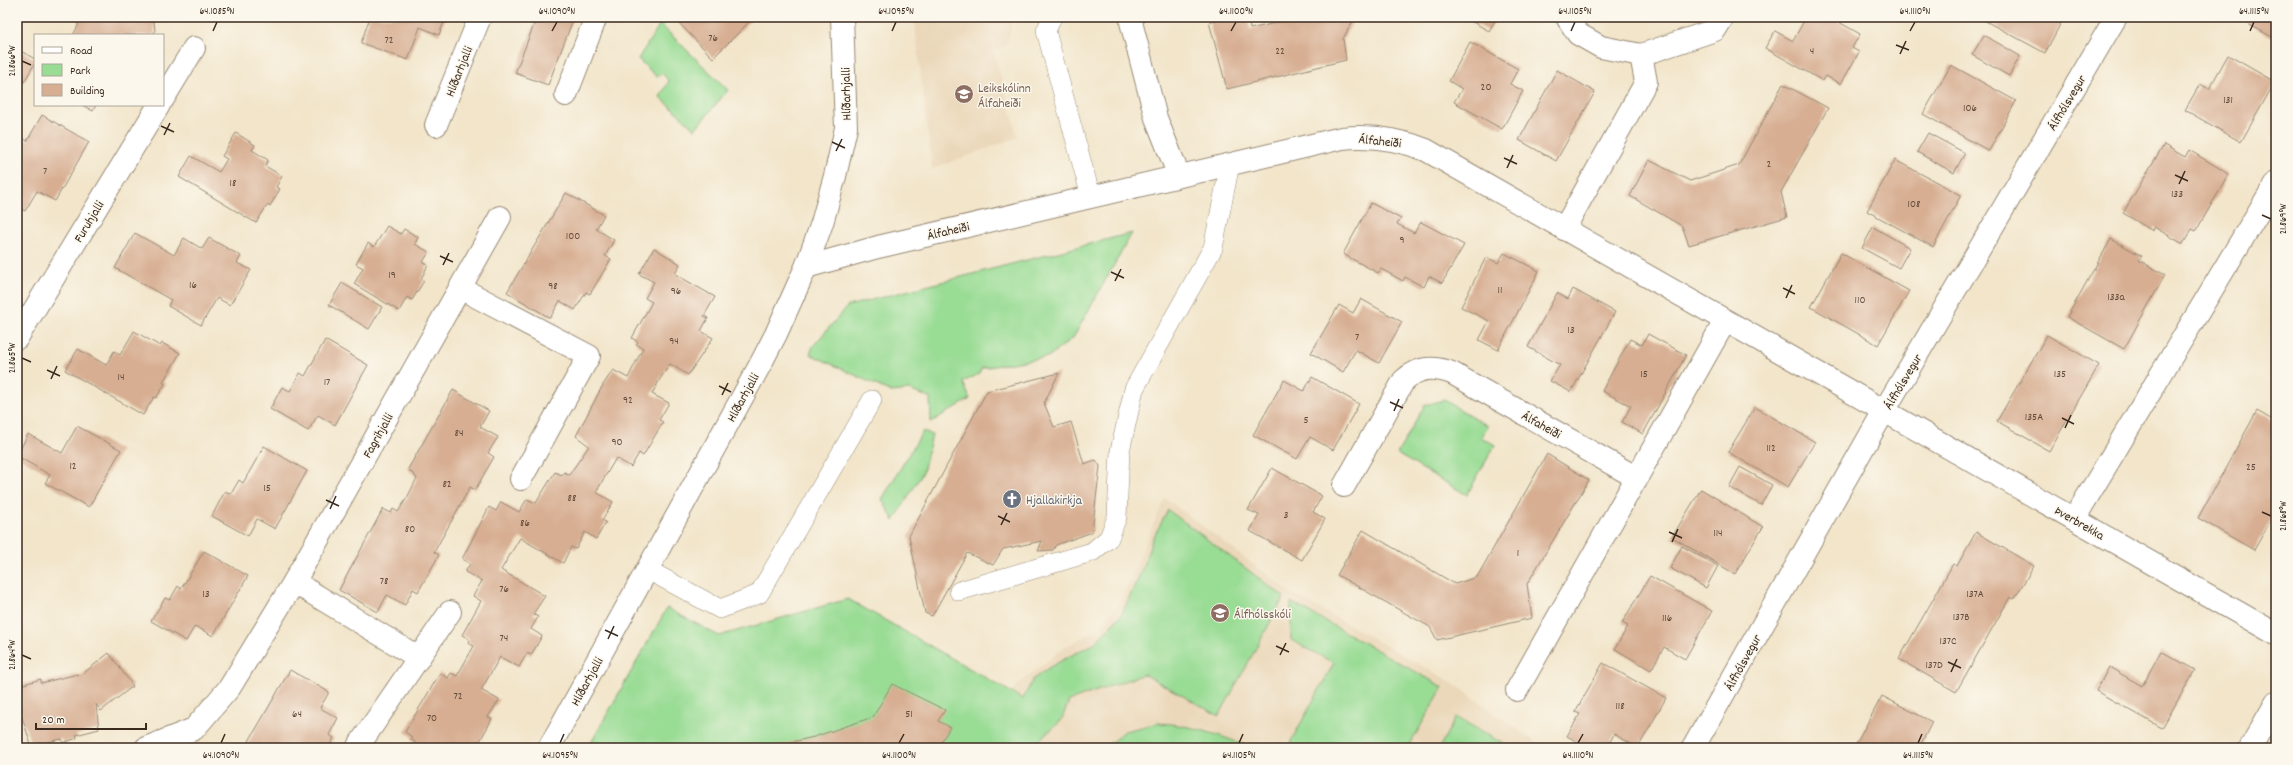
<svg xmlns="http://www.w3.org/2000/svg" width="2293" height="765" font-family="Dekko,sans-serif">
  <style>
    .built { fill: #ebd8ba }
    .green { fill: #99dc94; stroke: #6a8359 }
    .building { fill: #d7ae92 }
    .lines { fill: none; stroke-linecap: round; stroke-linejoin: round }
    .service-casing { stroke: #968874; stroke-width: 20 }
    .minor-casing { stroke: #968874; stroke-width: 24 }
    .tertiary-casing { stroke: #968874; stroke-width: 24 }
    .service { stroke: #fff; stroke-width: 19 }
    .minor { stroke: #fff; stroke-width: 22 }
    .tertiary { stroke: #fff; stroke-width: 22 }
    .ticks { fill: none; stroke: #3b2a1e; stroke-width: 1.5 }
    .labels { text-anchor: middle; stroke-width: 3; stroke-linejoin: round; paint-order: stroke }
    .number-label { font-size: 11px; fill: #624b3b }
    .street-label { font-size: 13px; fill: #3b2a1e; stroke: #fbf7ec }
    .education-label { font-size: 13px; fill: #785e54; stroke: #fbf7ec; text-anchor: start }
    .worship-label { font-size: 13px; fill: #5b616d; stroke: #fbf7ec; text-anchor: start }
    .neatline { fill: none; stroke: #3b2a1e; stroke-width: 1.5 }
    .ticks-label { font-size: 10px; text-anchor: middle; fill: #3b2a1e }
  </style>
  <rect width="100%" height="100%" fill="#fbf7ec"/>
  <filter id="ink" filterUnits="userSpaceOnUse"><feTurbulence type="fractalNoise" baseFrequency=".025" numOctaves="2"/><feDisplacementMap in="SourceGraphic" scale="8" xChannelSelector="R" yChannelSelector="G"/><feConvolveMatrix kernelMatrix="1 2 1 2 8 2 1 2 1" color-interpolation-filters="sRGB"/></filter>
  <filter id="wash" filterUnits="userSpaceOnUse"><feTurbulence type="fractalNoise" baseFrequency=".012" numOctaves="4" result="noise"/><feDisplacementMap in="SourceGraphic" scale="16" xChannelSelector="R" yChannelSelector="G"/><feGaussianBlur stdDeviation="0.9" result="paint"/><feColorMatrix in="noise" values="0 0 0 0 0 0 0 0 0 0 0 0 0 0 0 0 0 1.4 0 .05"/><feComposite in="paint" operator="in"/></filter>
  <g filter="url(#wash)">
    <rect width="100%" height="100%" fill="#f2e5ca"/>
    <g class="built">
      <polygon points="914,17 1010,17 1012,26 1006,47 993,50 1018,137 932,169"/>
      <polygon points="1165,498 1290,592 1453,683 1544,748 979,748 1016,686 1063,648 1100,628 1122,598"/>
    </g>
    <g class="green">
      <polygon points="660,24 728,90 695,129 660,97 669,81 662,73 657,77 638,59"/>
      <polygon points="1132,233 1073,338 1048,357 982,368 979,374 963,382 970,399 931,422 930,398 909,390 891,392 810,354 813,346 848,306"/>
      <polygon points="1444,400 1488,426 1481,437 1495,445 1467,495 1397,454 1425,405"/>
      <polygon points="923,431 932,435 923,472 894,521 882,499"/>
      <polygon points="1168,510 1284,597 1219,716 1144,674 1069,701 1061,721 1039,740 1036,748 588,748 667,608 719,636 848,599 1023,699 1033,679 1050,667 1096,642 1121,615 1139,577 1152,540"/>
      <polygon points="1291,602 1443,687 1408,748 1294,748 1291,741 1334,663 1291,640"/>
      <polygon points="1456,717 1511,748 1439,748"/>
      <path d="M1158,723C1190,724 1222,736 1252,748H1104L1125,731Z"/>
    </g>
    <g id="blocks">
      <g class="building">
        <polygon points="78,17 146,17 154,22 155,31 153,35 73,35 78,26"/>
        <polygon points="370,17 446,17 439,35 420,27 408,60 361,43"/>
        <polygon points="537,17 574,17 548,85 515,73"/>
        <polygon points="673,17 754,17 713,58"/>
        <polygon points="1224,17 1248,17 1250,29 1292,19 1293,17 1355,17 1343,39 1346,60 1227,89 1209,22"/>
        <polygon points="1464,17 1497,17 1489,31"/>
        <polygon points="1806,17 1830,17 1860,34 1852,48 1859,52 1841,84 1826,76 1823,81 1765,48 1775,31 1793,41"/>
        <polygon points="1978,17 2064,17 2045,53"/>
        <polygon points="2252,17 2276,17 2276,39 2248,24"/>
        <polygon points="1984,35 2020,56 2009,76 1972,55"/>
        <polygon points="1470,42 1518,69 1510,84 1523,91 1502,129 1454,102 1462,89 1449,81"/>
        <polygon points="17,49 35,59 35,63 24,82 17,78"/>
        <polygon points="2228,55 2275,82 2241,142 2185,110 2200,84 2209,89"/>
        <polygon points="1951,65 2016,101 1989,151 1923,114"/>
        <polygon points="1557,70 1595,92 1556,161 1519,140"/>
        <polygon points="1783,84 1828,108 1781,192 1787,217 1689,245 1682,226 1630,196 1649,160 1690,181 1739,165"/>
        <polygon points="82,105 96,105 93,111"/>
        <polygon points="42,115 89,142 55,201 37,191 25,211 17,207 17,149 23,138 27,141"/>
        <polygon points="236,133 255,145 252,150 268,160 265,166 282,176 276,187 280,189 270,206 268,204 256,223 179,177 191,156 219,172 227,159 222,156"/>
        <polygon points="1928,133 1965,153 1954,173 1917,152"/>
        <polygon points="2164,145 2185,157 2189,150 2229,174 2196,231 2192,229 2183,244 2154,227 2153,231 2123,213"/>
        <polygon points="1895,160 1961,195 1933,247 1867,211"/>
        <polygon points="566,193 604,215 596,229 614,240 605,256 611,259 590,294 586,292 575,310 560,301 550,318 507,292"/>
        <polygon points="1371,203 1401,219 1397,224 1414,233 1421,222 1464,245 1442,283 1429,276 1424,287 1405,277 1403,281 1381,269 1378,273 1343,254"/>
        <polygon points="387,226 401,234 404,229 418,237 415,244 429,252 423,262 428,265 421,279 424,281 412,300 407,297 399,311 354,284 363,268 356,264 368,243 374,247"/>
        <polygon points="1873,227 1910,248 1899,268 1862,248"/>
        <polygon points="135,233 174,255 184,238 202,249 209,238 241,256 237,263 251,270 230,305 217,298 201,325 168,306 171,300 115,268"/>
        <polygon points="2111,239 2142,256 2139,260 2165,275 2124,349 2067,317"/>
        <polygon points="654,248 680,264 675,274 715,297 704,316 708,318 701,331 713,338 688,375 670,364 660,379 652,394 669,403 659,420 663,422 643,456 639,453 631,467 616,458 596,492 613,502 602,520 606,522 596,539 585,532 576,549 571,547 563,563 520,538 501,570 545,596 533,614 538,617 531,629 542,636 531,655 527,653 519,667 500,657 481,690 499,700 488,717 492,719 476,748 411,748 415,742 411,739 412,737 405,732 440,673 448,678 451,673 457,676 474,646 468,643 469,639 462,635 481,601 473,596 482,581 465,572 470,564 462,559 489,507 496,511 501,502 519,512 527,499 536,503 555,472 562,475 564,472 569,475 589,446 576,436 603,385 613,370 628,378 643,348 636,344 638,342 632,338 652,302 645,298 654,282 639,274"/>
        <polygon points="1504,253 1539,271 1498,350 1479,340 1489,321 1461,307 1486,257 1498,263"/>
        <polygon points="1841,253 1909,291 1878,345 1811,307"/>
        <polygon points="342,283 382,307 369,329 329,305"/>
        <polygon points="1573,289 1615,312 1571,392 1550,381 1560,365 1528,347 1557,293 1568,299"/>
        <polygon points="1361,299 1402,322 1379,363 1356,350 1343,372 1311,353 1339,305 1353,313"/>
        <polygon points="134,331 160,346 162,343 180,353 163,382 165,384 156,398 154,397 143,415 65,370 78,349 106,365 114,351 120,355"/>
        <polygon points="1648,334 1686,355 1643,434 1622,422 1631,406 1602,391 1630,339 1642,345"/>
        <polygon points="2047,335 2099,365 2049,451 1997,421"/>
        <polygon points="325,340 368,365 335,425 318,415 308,431 270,409 282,387 290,391 300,373 305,376"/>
        <polygon points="1059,373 1044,403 1054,427 1071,422 1084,464 1096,460 1100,466 1092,532 1056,545 1053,550 1038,551 1042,541 1003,549 993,565 967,553 932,616 925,613 909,536 987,391"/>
        <polygon points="1312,377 1359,404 1333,450 1310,437 1297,459 1253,435 1284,380 1304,391"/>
        <polygon points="453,390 489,411 480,427 498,437 488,453 494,457 475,490 470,487 452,520 434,552 439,555 418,592 413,589 405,605 387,595 378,612 339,590 383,509 391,513 393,509 398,512 408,496 417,478 408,469"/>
        <polygon points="1755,407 1815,442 1788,487 1728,452"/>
        <polygon points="2257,411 2276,422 2276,511 2254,550 2198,518"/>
        <polygon points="77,426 121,450 89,507 45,483 50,475 17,456 28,434 62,453"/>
        <polygon points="264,446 307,471 275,529 257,519 248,536 212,516 225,491 231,494 239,480 243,483"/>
        <polygon points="1547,454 1589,480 1527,584 1532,618 1437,640 1430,627 1337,575 1363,530 1455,584 1477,577"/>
        <polygon points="1740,467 1772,485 1761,505 1729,487"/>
        <polygon points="1272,468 1322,496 1313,512 1325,519 1302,560 1250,531 1259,515 1248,510"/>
        <polygon points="1701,489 1763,527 1735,574 1672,537"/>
        <polygon points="1976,532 2034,566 2014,599 2010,597 1956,692 1899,659 1953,564 1957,566"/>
        <polygon points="1682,546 1718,566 1706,588 1670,568"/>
        <polygon points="204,551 248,576 213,636 195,626 186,641 151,621 165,598 170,600 178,586 181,589"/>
        <polygon points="1650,576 1712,611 1685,659 1664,647 1651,670 1615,649 1628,626 1622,623"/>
        <polygon points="2161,651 2195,670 2162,728 2096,691 2109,667 2142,686"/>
        <polygon points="109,653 133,686 101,711 96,704 99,729 76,735 77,738 63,743 62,739 31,745 17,701 17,686 41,679 41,683 78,674 80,676"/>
        <polygon points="1603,663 1666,698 1638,748 1614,734 1607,748 1588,748 1567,736 1580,714 1575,712"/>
        <polygon points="290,670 329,692 320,708 338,718 329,735 334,738 328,748 245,748"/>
        <polygon points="892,684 945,710 938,721 950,727 938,748 765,748 814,737 873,717"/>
        <polygon points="1882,696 1932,722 1919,748 1854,748"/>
      </g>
    </g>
  </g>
  <g filter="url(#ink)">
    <use href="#blocks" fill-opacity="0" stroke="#968874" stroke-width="1"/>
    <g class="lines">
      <defs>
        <g id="service">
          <polyline points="1052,17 1046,31 1091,197"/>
          <polyline points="648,570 720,609 759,594 872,400"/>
          <polyline points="959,591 1092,552 1109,538 1117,517 1120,451 1134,389 1213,248 1230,164"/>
        </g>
        <g id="minor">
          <polyline points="1133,17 1131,22 1156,118 1179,176"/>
          <polyline points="1569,17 1568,19 1578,34 1601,47 1641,55 1715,30 1723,17"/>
          <polyline points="566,95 596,17"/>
          <polyline points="163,99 194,48"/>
          <polyline points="436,125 480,17"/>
          <polyline points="1564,229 1646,82 1641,55"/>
          <polyline points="460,288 589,356 521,479"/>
          <polyline points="17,338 159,105"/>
          <path d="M1344,486L1404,380C1419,367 1433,366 1452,373L1637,478"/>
          <polyline points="2074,519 2276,183"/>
          <polyline points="294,582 419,658"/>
          <polyline points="1517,690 1725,321"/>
          <polyline points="146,748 194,729 230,687 294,582 500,217"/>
          <polyline points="357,748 450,612"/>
          <polyline points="1693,748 1884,411"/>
          <polyline points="2250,748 2276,703"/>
        </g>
        <g id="tertiary">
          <path d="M806,267L878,247L1342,138C1372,135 1398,139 1426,150L2276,634"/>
          <polyline points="1884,411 2116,17"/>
          <polyline points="549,748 760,365 776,334 806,267 822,223 835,176 846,128 842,17"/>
        </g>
      </defs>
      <use href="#service" class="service-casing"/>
      <use href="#minor" class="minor-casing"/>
      <use href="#tertiary" class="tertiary-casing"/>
      <use href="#service" class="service"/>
      <use href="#minor" class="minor"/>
      <use href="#tertiary" class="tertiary"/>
    </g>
  </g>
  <path class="ticks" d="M213,31L217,22M552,31L557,22M892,31L896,22M1231,31L1236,22M1571,31L1575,22M1910,31L1915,22M2250,31L2254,22M1896,45L1909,50M1900,54L1906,41M22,61L31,65M161,126L174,132M164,135L170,123M832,142L845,148M836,151L842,139M1504,158L1517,164M1507,168L1513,155M2175,175L2188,181M2179,184L2185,171M2262,215L2271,219M440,256L453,262M443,265L449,253M1111,272L1124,278M1115,281L1121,269M1783,288L1795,294M1786,298L1792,285M22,358L31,362M47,370L60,376M51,379L57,366M719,386L731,392M722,395L728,383M1390,402L1403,408M1394,411L1399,399M2062,418L2074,424M2065,428L2071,415M326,500L339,506M330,509L336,496M2262,512L2271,516M998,516L1010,522M1001,525L1007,513M1669,532L1682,538M1672,542L1678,529M605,630L618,636M608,639L614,626M1276,646L1289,652M22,655L31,659M1280,655L1286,643M1948,662L1961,668M1951,672L1957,659M221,743L225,734M560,743L564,734M899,743L904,734M1239,743L1243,734M1578,743L1583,734M1918,743L1922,734"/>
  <defs>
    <symbol id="school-disc" viewBox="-11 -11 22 22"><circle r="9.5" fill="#8d6e63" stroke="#fbf7ec"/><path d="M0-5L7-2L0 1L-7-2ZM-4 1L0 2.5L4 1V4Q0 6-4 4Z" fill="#fff"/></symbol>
    <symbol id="church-disc" viewBox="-11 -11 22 22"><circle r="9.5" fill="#6b7280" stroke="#fbf7ec"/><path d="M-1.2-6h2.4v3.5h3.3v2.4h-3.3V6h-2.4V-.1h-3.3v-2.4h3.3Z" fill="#fff"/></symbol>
  </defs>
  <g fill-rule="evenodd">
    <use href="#school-disc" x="953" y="83" width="22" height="22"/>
    <use href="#church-disc" x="1001" y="488" width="22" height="22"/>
    <use href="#school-disc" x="1209" y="602" width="22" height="22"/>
  </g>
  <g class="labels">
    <g class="number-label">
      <text x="713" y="41">76</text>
      <text x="389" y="43">72</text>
      <text x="1280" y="54">22</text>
      <text x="1812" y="54">4</text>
      <text x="1486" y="90">20</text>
      <text x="2228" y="103">131</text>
      <text x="1970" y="111">106</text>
      <text x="1769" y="167">2</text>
      <text x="45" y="174">7</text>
      <text x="233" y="186">18</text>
      <text x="2177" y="197">133</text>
      <text x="1914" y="207">108</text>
      <text x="573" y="239">100</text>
      <text x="1402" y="243">9</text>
      <text x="392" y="278">19</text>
      <text x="193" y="288">16</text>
      <text x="553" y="289">98</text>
      <text x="1500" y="293">11</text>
      <text x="676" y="294">96</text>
      <text x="2116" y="300">133a</text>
      <text x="1860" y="303">110</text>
      <text x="1571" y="333">13</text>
      <text x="1357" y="340">7</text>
      <text x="674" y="344">94</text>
      <text x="1644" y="377">15</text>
      <text x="2060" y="377">135</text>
      <text x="121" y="380">14</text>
      <text x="327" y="385">17</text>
      <text x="628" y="403">92</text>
      <text x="2034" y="420">135A</text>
      <text x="1306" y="423">5</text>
      <text x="459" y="436">84</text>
      <text x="617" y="445">90</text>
      <text x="1771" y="451">112</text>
      <text x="73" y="469">12</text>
      <text x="2251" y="470">25</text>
      <text x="447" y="487">82</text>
      <text x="267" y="491">15</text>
      <text x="572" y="501">88</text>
      <text x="1286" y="518">3</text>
      <text x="525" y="526">86</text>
      <text x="410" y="532">80</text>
      <text x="1718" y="536">114</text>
      <text x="1518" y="556">1</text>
      <text x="384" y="584">78</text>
      <text x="504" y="592">76</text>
      <text x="206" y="597">13</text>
      <text x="1975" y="597">137A</text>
      <text x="1961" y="620">137B</text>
      <text x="1667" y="621">116</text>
      <text x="504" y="641">74</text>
      <text x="1948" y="644">137C</text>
      <text x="1934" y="668">137D</text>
      <text x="458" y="699">72</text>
      <text x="1620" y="709">118</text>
      <text x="297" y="717">64</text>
      <text x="909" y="717">51</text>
      <text x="432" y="721">70</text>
    </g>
    <g class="street-label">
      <text transform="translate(458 71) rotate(-68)" y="5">Hlíðarhjalli</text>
      <text transform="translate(845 94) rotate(-91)" y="5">Hlíðarhjalli</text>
      <text transform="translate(2066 102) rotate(-59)" y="5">Álfhólsvegur</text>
      <text transform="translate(1380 140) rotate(6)" y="5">Álfaheiði</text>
      <text transform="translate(88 221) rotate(-59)" y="5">Furuhjalli</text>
      <text transform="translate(948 230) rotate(-13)" y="5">Álfaheiði</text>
      <text transform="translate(1902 381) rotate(-59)" y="5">Álfhólsvegur</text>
      <text transform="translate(742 397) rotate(-61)" y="5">Hlíðarhjalli</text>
      <text transform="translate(1542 424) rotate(29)" y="5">Álfaheiði</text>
      <text transform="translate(377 435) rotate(-61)" y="5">Fagrihjalli</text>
      <text transform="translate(2080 522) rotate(30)" y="5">Þverbrekka</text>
      <text transform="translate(1742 662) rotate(-61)" y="5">Álfhólsvegur</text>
      <text transform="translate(586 681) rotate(-61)" y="5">Hlíðarhjalli</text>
    </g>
    <g class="education-label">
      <text x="978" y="92">Leikskólinn<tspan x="978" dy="15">Álfaheiði</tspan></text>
      <text x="1234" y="618">Álfhólsskóli</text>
    </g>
    <g class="worship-label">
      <text x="1026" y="504">Hjallakirkja</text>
    </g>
  </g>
  <rect width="2293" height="765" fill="none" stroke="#fbf7ec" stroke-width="44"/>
  <rect x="34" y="34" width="130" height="72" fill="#fbf7ec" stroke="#aea59a"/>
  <rect x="42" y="47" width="20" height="6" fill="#ffffff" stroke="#aea59a"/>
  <text x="70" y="54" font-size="12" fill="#3b2a1e">Road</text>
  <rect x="42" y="64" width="20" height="12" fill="#99dc94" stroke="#aea59a"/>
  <text x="70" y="74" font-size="12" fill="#3b2a1e">Park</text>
  <rect x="42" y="84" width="20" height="12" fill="#d7ae92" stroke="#aea59a"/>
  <text x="70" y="94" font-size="12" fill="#3b2a1e">Building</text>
  <path d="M36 723v6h110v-6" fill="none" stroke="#3b2a1e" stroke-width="2"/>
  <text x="42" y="723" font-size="12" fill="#3b2a1e" stroke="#fbf7ec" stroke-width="3" paint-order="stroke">20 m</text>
  <rect x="22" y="22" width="2249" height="721" class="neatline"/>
  <g class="ticks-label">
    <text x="217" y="14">64.1085°N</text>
    <text x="557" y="14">64.1090°N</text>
    <text x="896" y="14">64.1095°N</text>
    <text x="1236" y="14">64.1100°N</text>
    <text x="1575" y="14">64.1105°N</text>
    <text x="1915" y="14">64.1110°N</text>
    <text x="2254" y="14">64.1115°N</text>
    <text transform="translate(11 61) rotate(-90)" y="4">21.866°W</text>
    <text transform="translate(2282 219) rotate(-90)" y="4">21.869°W</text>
    <text transform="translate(11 358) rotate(-90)" y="4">21.865°W</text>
    <text transform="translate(2282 516) rotate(-90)" y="4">21.868°W</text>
    <text transform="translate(11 655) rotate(-90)" y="4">21.864°W</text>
    <text x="221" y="758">64.1090°N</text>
    <text x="560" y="758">64.1095°N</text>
    <text x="899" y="758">64.1100°N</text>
    <text x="1239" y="758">64.1105°N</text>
    <text x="1578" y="758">64.1110°N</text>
    <text x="1918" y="758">64.1115°N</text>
  </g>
</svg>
